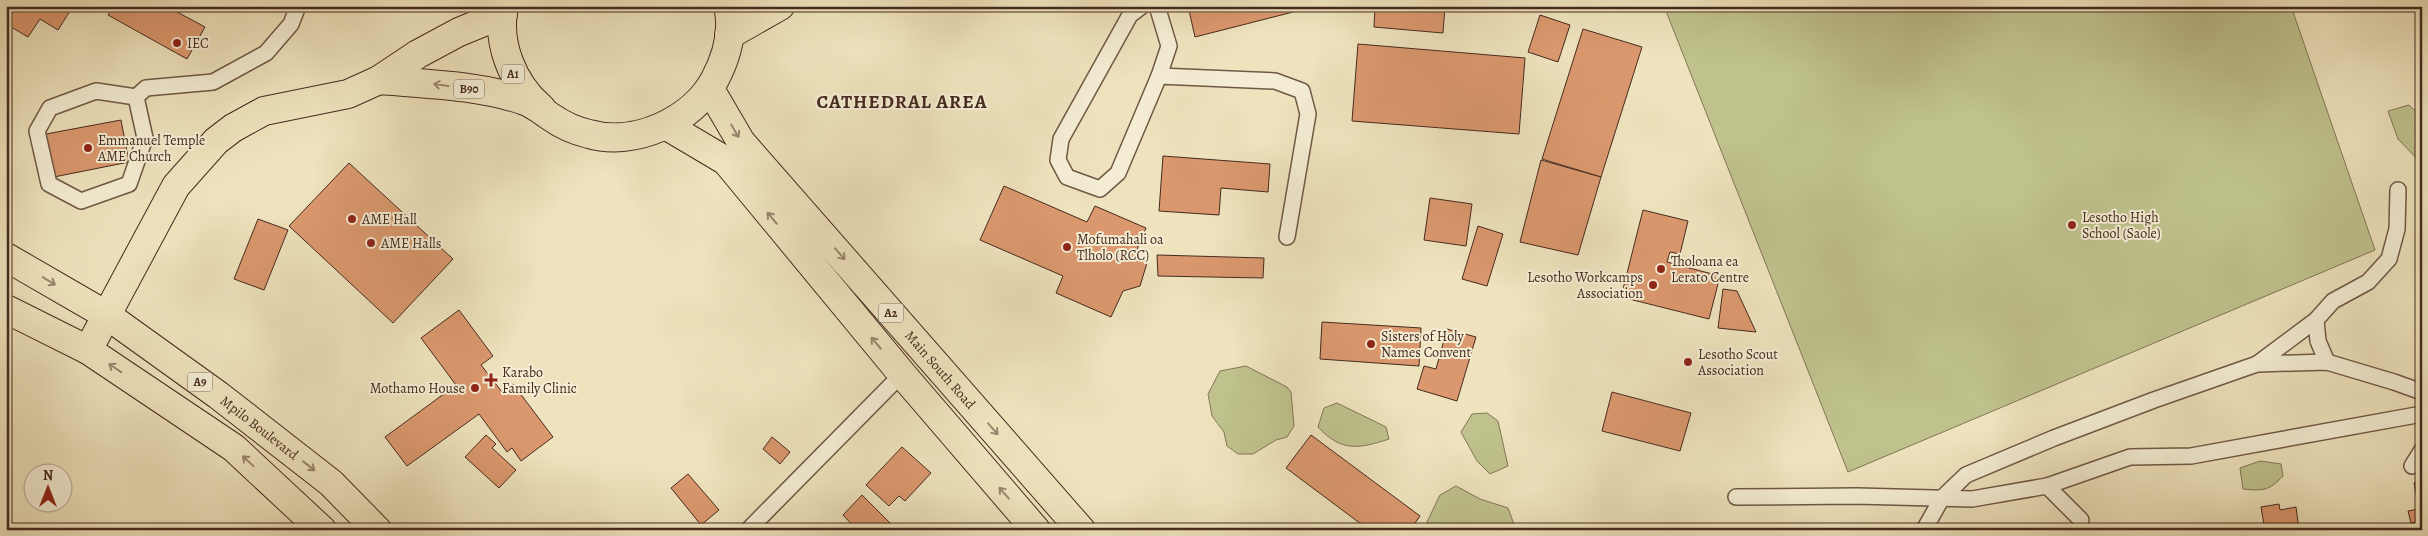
<svg xmlns="http://www.w3.org/2000/svg" width="2428" height="536" font-family="Alegreya,serif">
  <style>
    .green { fill: #bfc28d; stroke: #827656 }
    .building { fill: #db986e; stroke: #462a1f }
    .lines { fill: none; stroke-linecap: round; stroke-linejoin: round }
    .lane-casing { stroke: #705846; stroke-width: 18 }
    .primary-casing { stroke: #462a1f; stroke-width: 30 }
    .highway-casing { stroke: #462a1f; stroke-width: 30 }
    .lane { stroke: #f4edd4; stroke-width: 15 }
    .primary { stroke: #eee3bd; stroke-width: 28 }
    .highway { stroke: #eee3bd; stroke-width: 28 }
    .oneway { stroke: #9a866e }
    .poi-dot { fill: #8f2418; stroke: #f4edd4; stroke-width: 2 }
    .labels { text-anchor: middle; stroke-width: 4; stroke-linejoin: round; paint-order: stroke }
    .shield { fill: #f4edd4; stroke: #7a6455; stroke-width: 1 }
    .shield-label { font-size: 12px; font-weight: bold; fill: #462a1f }
    .poi-label { font-size: 14px; fill: #462a1f; stroke: #f4edd4; text-anchor: start }
    .street-label { font-size: 14px; fill: #462a1f; stroke: #f4edd4 }
    .district-label { font-size: 19px; font-weight: bold; letter-spacing: 1px; fill: #462a1f; stroke: #f4edd4 }
  </style>
  <rect width="100%" height="100%" fill="#eee3bd"/>
  <filter id="stains"><feTurbulence type="fractalNoise" baseFrequency=".004" numOctaves="4"/><feColorMatrix values="0 0 0 0 .2 0 0 0 0 .09 0 0 0 0 .02 0 0 0 .5 -.17"/></filter>
  <radialGradient id="worn" r=".72"><stop offset=".6" stop-color="#630" stop-opacity="0"/><stop offset="1" stop-color="#630" stop-opacity=".3"/></radialGradient>
  <g class="green">
    <polygon points="1664,6 2291,6 2375,250 1848,472"/>
    <polygon points="2409,105 2422,117 2422,164 2398,139 2388,111"/>
    <polygon points="1246,366 1287,387 1291,392 1294,426 1287,437 1276,440 1253,454 1238,454 1227,446 1224,432 1212,416 1208,394 1220,371"/>
    <path d="M1337,403L1386,427L1389,439C1359,449 1341,452 1318,427L1324,408Z"/>
    <polygon points="1487,413 1498,421 1508,466 1490,474 1477,461 1461,432 1472,414"/>
    <path d="M2260,461L2281,464L2283,476C2269,491 2263,491 2243,489L2240,468Z"/>
    <polygon points="1456,486 1480,499 1508,508 1516,530 1428,530 1427,522 1440,495"/>
  </g>
  <g class="building">
    <polygon points="6,6 73,6 58,30 40,19 28,37 6,24"/>
    <polygon points="113,6 166,6 205,27 187,59 108,15"/>
    <polygon points="1188,6 1300,6 1301,10 1195,37"/>
    <polygon points="1375,6 1445,6 1443,33 1374,27"/>
    <polygon points="1540,15 1570,25 1558,62 1528,52"/>
    <polygon points="1583,29 1642,47 1601,177 1542,159"/>
    <polygon points="1358,44 1525,58 1519,134 1352,121"/>
    <polygon points="121,120 129,162 54,177 46,134"/>
    <polygon points="1163,156 1270,164 1268,192 1221,188 1219,215 1159,211"/>
    <polygon points="1541,160 1601,177 1578,255 1520,242"/>
    <polygon points="349,163 453,259 393,323 289,226"/>
    <polygon points="1004,186 1087,222 1095,206 1146,228 1135,254 1147,263 1140,286 1123,291 1111,317 1056,293 1063,276 980,240"/>
    <polygon points="1430,198 1472,204 1466,246 1424,240"/>
    <polygon points="1643,210 1688,221 1680,254 1670,252 1667,262 1720,276 1709,319 1621,297"/>
    <polygon points="258,219 288,230 264,290 234,279"/>
    <polygon points="1478,226 1503,234 1487,286 1462,279"/>
    <polygon points="1157,255 1264,258 1263,278 1158,276"/>
    <polygon points="1723,289 1737,291 1756,332 1718,328"/>
    <polygon points="459,310 493,356 481,365 502,392 513,384 553,437 521,461 512,448 507,452 479,414 407,466 385,437 456,385 421,338"/>
    <polygon points="1322,322 1421,328 1419,366 1320,359"/>
    <polygon points="1447,329 1476,337 1457,401 1417,389 1424,366 1436,369"/>
    <polygon points="1612,392 1691,413 1680,451 1602,431"/>
    <polygon points="486,435 496,444 492,448 516,470 499,488 465,457"/>
    <polygon points="1311,435 1420,516 1410,530 1369,530 1286,468"/>
    <polygon points="772,437 790,452 780,464 763,449"/>
    <polygon points="902,447 931,473 905,501 899,496 889,506 866,485"/>
    <polygon points="688,474 719,510 701,525 671,488"/>
    <polygon points="2422,482 2422,521 2411,523 2408,511 2419,509 2414,483"/>
    <polygon points="862,495 897,530 857,530 843,515"/>
    <polygon points="2279,504 2280,510 2296,507 2299,530 2265,530 2261,507"/>
  </g>
  <g class="lines">
    <defs>
      <g id="lane">
        <polyline points="1142,6 1130,15 1061,139 1058,160 1067,177 1100,189 1118,173 1159,76 1275,81 1302,91 1308,114 1287,237"/>
        <polyline points="1157,6 1169,46 1159,76"/>
        <polygon points="96,91 136,97 145,138 129,184 81,201 49,184 37,131 50,108"/>
        <polyline points="136,97 146,88 213,82 266,53 291,24 298,6"/>
        <polyline points="2327,362 2318,341 2316,320 2333,301 2368,282 2389,259 2397,229 2398,190"/>
        <polyline points="2257,364 2316,320"/>
        <polyline points="2412,466 2422,450"/>
        <polyline points="2047,486 2081,520"/>
        <polyline points="1736,497 1857,496 1972,499 2047,486 2130,457 2191,456 2422,414"/>
        <polyline points="748,530 902,374"/>
        <polyline points="1924,530 1942,498 1966,475 2054,438 2154,400 2257,364 2327,362 2394,382 2422,392"/>
      </g>
      <g id="primary">
        <path d="M504,6C496,43 513,84 541,108"/>
        <polyline points="729,35 780,6"/>
        <path d="M379,80C427,84 479,85 525,101C534,104 543,112 551,117C561,124 576,131 589,134C634,147 693,121 715,79C726,58 734,31 728,6"/>
        <path id="s1" d="M710,89L741,142L1081,530"/>
        <polyline points="667,126 726,161 902,374 1036,530"/>
        <polyline points="88,350 176,186 216,141 233,128 264,111 348,94 379,80 418,54 459,32 503,14"/>
      </g>
      <g id="highway">
        <path id="s2" d="M6,257L108,316L218,395L331,483L377,530"/>
        <polyline points="6,309 88,350 234,448 322,530"/>
      </g>
    </defs>
    <use href="#lane" class="lane-casing"/>
    <use href="#primary" class="primary-casing"/>
    <use href="#highway" class="highway-casing"/>
    <use href="#lane" class="lane"/>
    <use href="#primary" class="primary"/>
    <use href="#highway" class="highway"/>
  </g>
  <defs><path id="oneway-shaft" d="M-6 0H5M1.5-3L5.5 0L1.5 3" fill="none" stroke-width="1.6" stroke-linecap="round" stroke-linejoin="round" transform="scale(1.25)"/></defs>
  <g class="oneway">
    <use href="#oneway-shaft" transform="translate(441 85) rotate(-172)"/>
    <use href="#oneway-shaft" transform="translate(735 131) rotate(60)"/>
    <use href="#oneway-shaft" transform="translate(772 218) rotate(-130)"/>
    <use href="#oneway-shaft" transform="translate(840 254) rotate(49)"/>
    <use href="#oneway-shaft" transform="translate(49 281) rotate(31)"/>
    <use href="#oneway-shaft" transform="translate(876 343) rotate(-130)"/>
    <use href="#oneway-shaft" transform="translate(115 368) rotate(-146)"/>
    <use href="#oneway-shaft" transform="translate(993 429) rotate(49)"/>
    <use href="#oneway-shaft" transform="translate(248 461) rotate(-137)"/>
    <use href="#oneway-shaft" transform="translate(309 466) rotate(38)"/>
    <use href="#oneway-shaft" transform="translate(1004 493) rotate(-131)"/>
  </g>
  <g class="poi-dot">
    <circle cx="177" cy="43" r="5"/>
    <circle cx="88" cy="148" r="5"/>
    <circle cx="352" cy="219" r="5"/>
    <circle cx="2072" cy="225" r="5"/>
    <circle cx="371" cy="243" r="5"/>
    <circle cx="1067" cy="247" r="5"/>
    <circle cx="1661" cy="269" r="5"/>
    <circle cx="1653" cy="285" r="5"/>
    <circle cx="1371" cy="344" r="5"/>
    <circle cx="1688" cy="362" r="5"/>
    <path d="M488.5 372.5h5v5h5v5h-5v5h-5v-5h-5v-5h5z"/>
    <circle cx="475" cy="388" r="5"/>
  </g>
  <g class="labels">
    <g class="shield">
      <rect x="502" y="64.5" width="22" height="19" rx="4"/>
      <rect x="454" y="79.5" width="30" height="19" rx="4"/>
      <rect x="878.5" y="303.5" width="25" height="19" rx="4"/>
      <rect x="187.5" y="372.5" width="25" height="19" rx="4"/>
    </g>
    <g class="shield-label">
      <text x="513" y="78">A1</text>
      <text x="469" y="93">B90</text>
      <text x="891" y="317">A2</text>
      <text x="200" y="386">A9</text>
    </g>
    <g class="poi-label">
      <text x="187" y="48">IEC</text>
      <text x="98" y="145">Emmanuel Temple<tspan x="98" dy="16">AME Church</tspan></text>
      <text x="2082" y="222">Lesotho High<tspan x="2082" dy="16">School (Saole)</tspan></text>
      <text x="362" y="224">AME Hall</text>
      <text x="1077" y="244">Mofumahali oa<tspan x="1077" dy="16">Tlholo (RCC)</tspan></text>
      <text x="381" y="248">AME Halls</text>
      <text x="1671" y="266">Tholoana ea<tspan x="1671" dy="16">Lerato Centre</tspan></text>
      <text x="1643" y="282" text-anchor="end">Lesotho Workcamps<tspan x="1643" dy="16">Association</tspan></text>
      <text x="1381" y="341">Sisters of Holy<tspan x="1381" dy="16">Names Convent</tspan></text>
      <text x="1698" y="359">Lesotho Scout<tspan x="1698" dy="16">Association</tspan></text>
      <text x="502" y="377">Karabo<tspan x="502" dy="16">Family Clinic</tspan></text>
      <text x="465" y="393" text-anchor="end">Mothamo House</text>
    </g>
    <g class="street-label">
      <text dy="5" stroke="none"><textPath href="#s1" startOffset="364">Main South Road</textPath></text>
      <text dy="5" stroke="none"><textPath href="#s2" startOffset="306">Mpilo Boulevard</textPath></text>
    </g>
    <g class="district-label">
      <text x="902" y="108">CATHEDRAL AREA</text>
    </g>
  </g>
  <rect width="2428" height="536" fill="none" stroke="#eee3bd" stroke-width="25"/>
  <rect x="8" y="8" width="2413" height="521" fill="none" stroke="#462a1f" stroke-width="2.5"/>
  <rect x="12" y="12" width="2403" height="511" fill="none" stroke="#462a1f"/>
  <g transform="translate(48 488)"><circle r="24" fill="#f4edd4" stroke="#ae9f8c"/>
  <path d="M0-4L9 19L0 12L-9 19Z" fill="#8f2418"/>
  <text y="-8" font-size="14" font-weight="bold" text-anchor="middle" fill="#462a1f">N</text>
  </g>
  <rect width="100%" height="100%" filter="url(#stains)"/>
  <rect width="100%" height="100%" fill="url(#worn)"/>
</svg>
